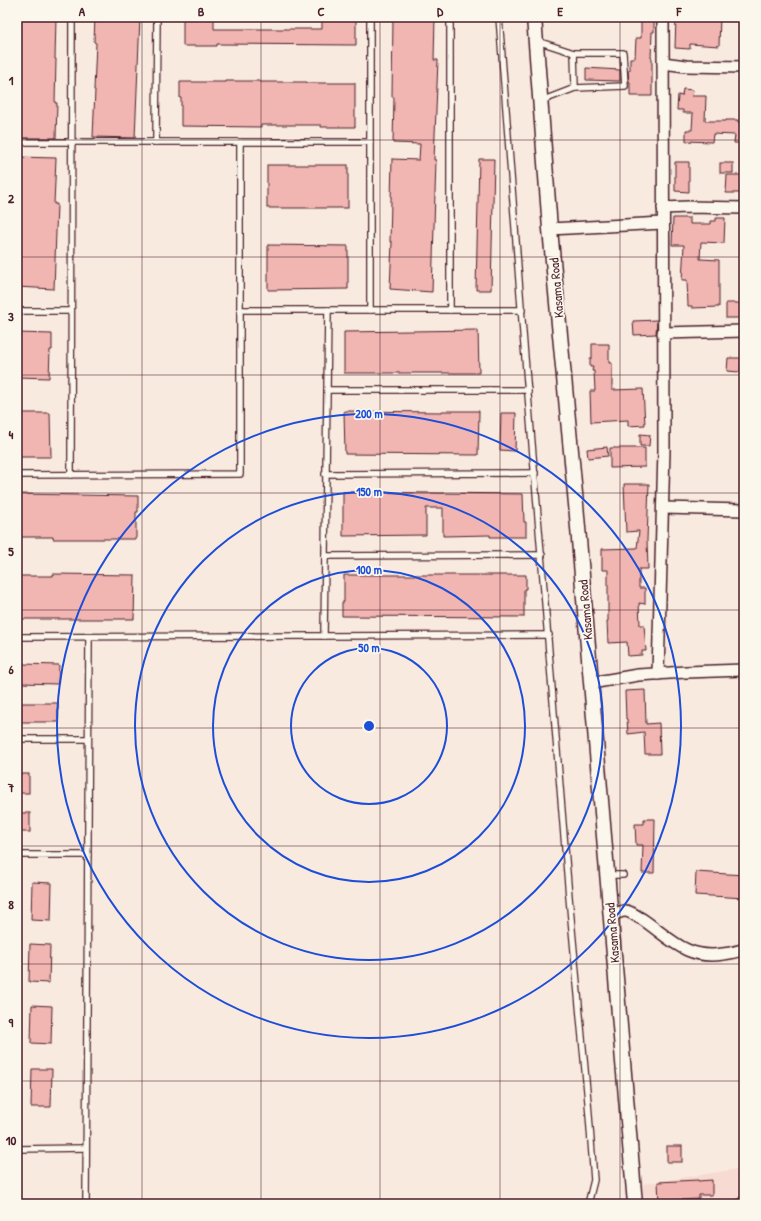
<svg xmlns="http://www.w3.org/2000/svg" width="761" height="1221" font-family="'Patrick Hand',sans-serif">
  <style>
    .built { fill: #f7dad2 }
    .building { fill: #f2b6b2; stroke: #4a1f2b }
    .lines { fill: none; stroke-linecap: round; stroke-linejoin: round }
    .service-casing { stroke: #4a1f2b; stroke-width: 8 }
    .minor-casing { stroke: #4a1f2b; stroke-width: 14 }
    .tertiary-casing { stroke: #4a1f2b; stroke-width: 17 }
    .service { stroke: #fbf7ec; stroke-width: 5.5 }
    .minor { stroke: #fbf7ec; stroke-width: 11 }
    .tertiary { stroke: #fbf7ec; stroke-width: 14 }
    .grid { fill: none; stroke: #4a1f2b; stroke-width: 1; stroke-opacity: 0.55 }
    .ring { fill: none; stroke: #1d4ed8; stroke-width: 2 }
    .labels { text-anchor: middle; stroke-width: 3.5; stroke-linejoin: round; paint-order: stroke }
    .street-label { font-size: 13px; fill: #4a1f2b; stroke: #fbf7ec }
    .centre { fill: #1d4ed8; stroke: #fbf7ec; stroke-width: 2 }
    .ring-label { font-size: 12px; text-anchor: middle; font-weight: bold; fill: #1d4ed8; stroke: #fbf7ec; stroke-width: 3.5; stroke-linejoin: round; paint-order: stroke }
    .neatline { fill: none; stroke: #4a1f2b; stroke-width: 1.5 }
    .grid-label { font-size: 13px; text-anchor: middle; font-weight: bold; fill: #4a1f2b }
  </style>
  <rect width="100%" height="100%" fill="#f9eae0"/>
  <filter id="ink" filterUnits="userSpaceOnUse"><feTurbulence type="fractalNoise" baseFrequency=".025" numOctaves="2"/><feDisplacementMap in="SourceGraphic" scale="8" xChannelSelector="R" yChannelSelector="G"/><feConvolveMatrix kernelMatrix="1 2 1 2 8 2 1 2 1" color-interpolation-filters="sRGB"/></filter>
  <g filter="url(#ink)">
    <polygon class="built" points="744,1168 744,1204 645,1204 642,1184"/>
    <g class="building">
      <polygon points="17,17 56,17 55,59 56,59 55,103 57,103 56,138 17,138"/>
      <polygon points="95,17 140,17 135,138 93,137 95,90 94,90 96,43 94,42"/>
      <polygon points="183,17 214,17 214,29 322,29 322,17 356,17 356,45 217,44 217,46 183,46"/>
      <polygon points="393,17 435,17 434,60 438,60 434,160 436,160 432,292 390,289 392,242 390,242 392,159 419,160 420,144 393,143 394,97 392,97"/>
      <polygon points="641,17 654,17 654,32 652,32 651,58 652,58 652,96 630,96 630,82 629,82 628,70 630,70 630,58 635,58 636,38 641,38"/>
      <polygon points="676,17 720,17 719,46 690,44 690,49 675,48"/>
      <polygon points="586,68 620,70 620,81 586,80"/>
      <polygon points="226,81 260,81 260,82 307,82 307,83 355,83 355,127 321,127 321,125 261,125 261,127 181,126 181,98 180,98 180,82 226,82"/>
      <polygon points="683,89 693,90 692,96 706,96 705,121 726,121 726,120 738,120 738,122 744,122 744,143 734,143 735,135 713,134 712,142 686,141 686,130 692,130 693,113 683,113 683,110 677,110 678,95 682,96"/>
      <polygon points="17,157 56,158 54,204 57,204 54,289 17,287"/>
      <polygon points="479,159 494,159 491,290 476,290"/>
      <polygon points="675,162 689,162 689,192 675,191"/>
      <rect x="720" y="163" width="13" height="10"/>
      <rect x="267" y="165" width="81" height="43"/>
      <polygon points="727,175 744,175 744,193 726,193"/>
      <polygon points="673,218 690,218 690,224 711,224 711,221 716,221 716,218 725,218 724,243 701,242 700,259 719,260 719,307 692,308 692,306 688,306 687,280 682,280 684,245 672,245"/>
      <polygon points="268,245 348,246 348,289 268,290"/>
      <rect x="726" y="303" width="18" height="15"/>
      <polygon points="657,320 656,334 634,335 633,321"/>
      <polygon points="478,330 479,373 344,373 344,332"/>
      <polygon points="17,333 52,334 52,350 50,350 49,378 17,377"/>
      <polygon points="592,344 609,344 609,363 612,363 612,390 643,389 645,425 628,426 628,420 591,422 590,391 595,391 594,371 592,371 593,367 590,367 590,358 592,358"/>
      <polygon points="728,358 741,358 740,372 727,371"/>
      <polygon points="344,411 442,412 442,411 479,411 478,455 345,454"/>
      <polygon points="17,413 50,413 51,457 17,457"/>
      <polygon points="501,413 516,413 515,451 500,450"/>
      <polygon points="640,434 650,435 649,446 640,446"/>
      <polygon points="607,447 608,456 588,458 587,449"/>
      <polygon points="610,448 645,448 645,467 610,468"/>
      <polygon points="624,484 649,484 647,540 648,569 639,569 639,588 645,588 645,604 639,603 640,625 644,625 646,651 642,651 642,655 628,656 627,642 608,643 607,621 608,621 608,570 602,570 602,549 637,548 639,531 626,532"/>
      <polygon points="343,492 523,494 524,522 526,522 526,537 490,537 490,535 443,536 443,508 426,508 426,535 343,536"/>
      <polygon points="17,494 138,496 138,512 136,512 136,539 53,539 53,537 17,537"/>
      <polygon points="53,574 135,575 134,619 17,619 17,576 53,576"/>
      <polygon points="344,575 526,575 526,589 524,589 524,617 342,616 342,602 344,602"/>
      <polygon points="22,664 59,665 58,684 21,683"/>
      <polygon points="645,690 646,724 659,723 660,754 645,754 644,732 628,734 627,719 626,719 625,691"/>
      <rect x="21" y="703" width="37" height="19"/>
      <rect x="17" y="774" width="12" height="19"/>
      <rect x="17" y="813" width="13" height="19"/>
      <polygon points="644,819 655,819 654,873 642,873 643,845 636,845 635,824 644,824"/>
      <polygon points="696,872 744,875 744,898 695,895"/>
      <polygon points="32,882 52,883 51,921 31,920"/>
      <polygon points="30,944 50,945 49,983 29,982"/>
      <polygon points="32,1005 52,1006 51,1044 31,1043"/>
      <polygon points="32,1069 52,1069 51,1107 31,1107"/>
      <rect x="667" y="1146" width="15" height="16"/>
      <polygon points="698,1180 698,1181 712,1180 712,1195 699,1195 699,1199 659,1201 658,1182"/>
    </g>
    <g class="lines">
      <defs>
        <g id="service">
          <polyline points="370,17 370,310"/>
          <polyline points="450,17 450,310"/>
          <polyline points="499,17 523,333 569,897 588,1102 594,1180 588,1204"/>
          <polyline points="537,41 574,53 623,53 625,86 575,88 541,101"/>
          <polyline points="574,53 575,88"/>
          <polyline points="17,142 370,142"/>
          <polyline points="156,142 157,17"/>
          <polyline points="240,310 522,310"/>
          <polyline points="17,311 71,311"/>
          <polyline points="327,390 528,390"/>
          <polyline points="325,474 535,473"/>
          <polyline points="17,475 240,474 240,142"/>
          <polyline points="71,475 72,17"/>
          <polyline points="325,556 542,555"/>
          <polyline points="324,636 328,310"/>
          <polyline points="17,637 549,635"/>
          <polyline points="17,739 88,739"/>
          <polyline points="17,855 88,855"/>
          <polyline points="608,875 623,875"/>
          <polyline points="17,1149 86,1148"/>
          <polyline points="86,1204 89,637"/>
          <polyline points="738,1204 744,1198"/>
        </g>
        <g id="minor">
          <polyline points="663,63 686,66 744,67"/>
          <polyline points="663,208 688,207 744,208"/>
          <polyline points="550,229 663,223"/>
          <polyline points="663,333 744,331"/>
          <polyline points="663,508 744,510"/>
          <polyline points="658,674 664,450 663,17"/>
          <polyline points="591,683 638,675 686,672 744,670"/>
          <path d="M611,916C615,914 621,911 625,911C631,911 637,917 642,919C670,938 686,960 723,954C731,953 737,952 744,949"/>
        </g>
        <polyline id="tertiary" points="534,17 550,229 576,504 635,1204"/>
      </defs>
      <use href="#service" class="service-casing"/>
      <use href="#minor" class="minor-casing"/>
      <use href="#tertiary" class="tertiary-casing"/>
      <use href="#service" class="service"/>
      <use href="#minor" class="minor"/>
      <use href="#tertiary" class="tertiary"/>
    </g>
  </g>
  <path class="grid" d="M142,17V1204M261,17V1204M380,17V1204M500,17V1204M620,17V1204M17,140H744M17,257H744M17,375H744M17,493H744M17,610H744M17,728H744M17,846H744M17,964H744M17,1081H744"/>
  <g class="ring">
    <circle cx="369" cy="726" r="78"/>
    <circle cx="369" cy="726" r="156"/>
    <circle cx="369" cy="726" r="234"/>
    <circle cx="369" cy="726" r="312"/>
  </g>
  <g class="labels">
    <g class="street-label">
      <text transform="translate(556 288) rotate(-95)" y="5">Kasama Road</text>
      <text transform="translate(585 610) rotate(-95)" y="5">Kasama Road</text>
      <text transform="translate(612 933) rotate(-95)" y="5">Kasama Road</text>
    </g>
  </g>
  <circle cx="369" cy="726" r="6" class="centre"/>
  <g class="ring-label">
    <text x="369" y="418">200 m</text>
    <text x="369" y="496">150 m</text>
    <text x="369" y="574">100 m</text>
    <text x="369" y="652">50 m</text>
  </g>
  <rect width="761" height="1221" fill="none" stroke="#fbf7ec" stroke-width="44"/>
  <rect x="22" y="22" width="717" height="1177" class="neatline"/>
  <g class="grid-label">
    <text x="82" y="16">A</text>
    <text x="201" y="16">B</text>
    <text x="321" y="16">C</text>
    <text x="440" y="16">D</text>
    <text x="560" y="16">E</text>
    <text x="679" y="16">F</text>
    <text x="11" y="85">1</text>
    <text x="11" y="203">2</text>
    <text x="11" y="321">3</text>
    <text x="11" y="439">4</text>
    <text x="11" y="556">5</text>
    <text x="11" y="674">6</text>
    <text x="11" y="792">7</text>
    <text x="11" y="909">8</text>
    <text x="11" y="1027">9</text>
    <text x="11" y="1145">10</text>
  </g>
</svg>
